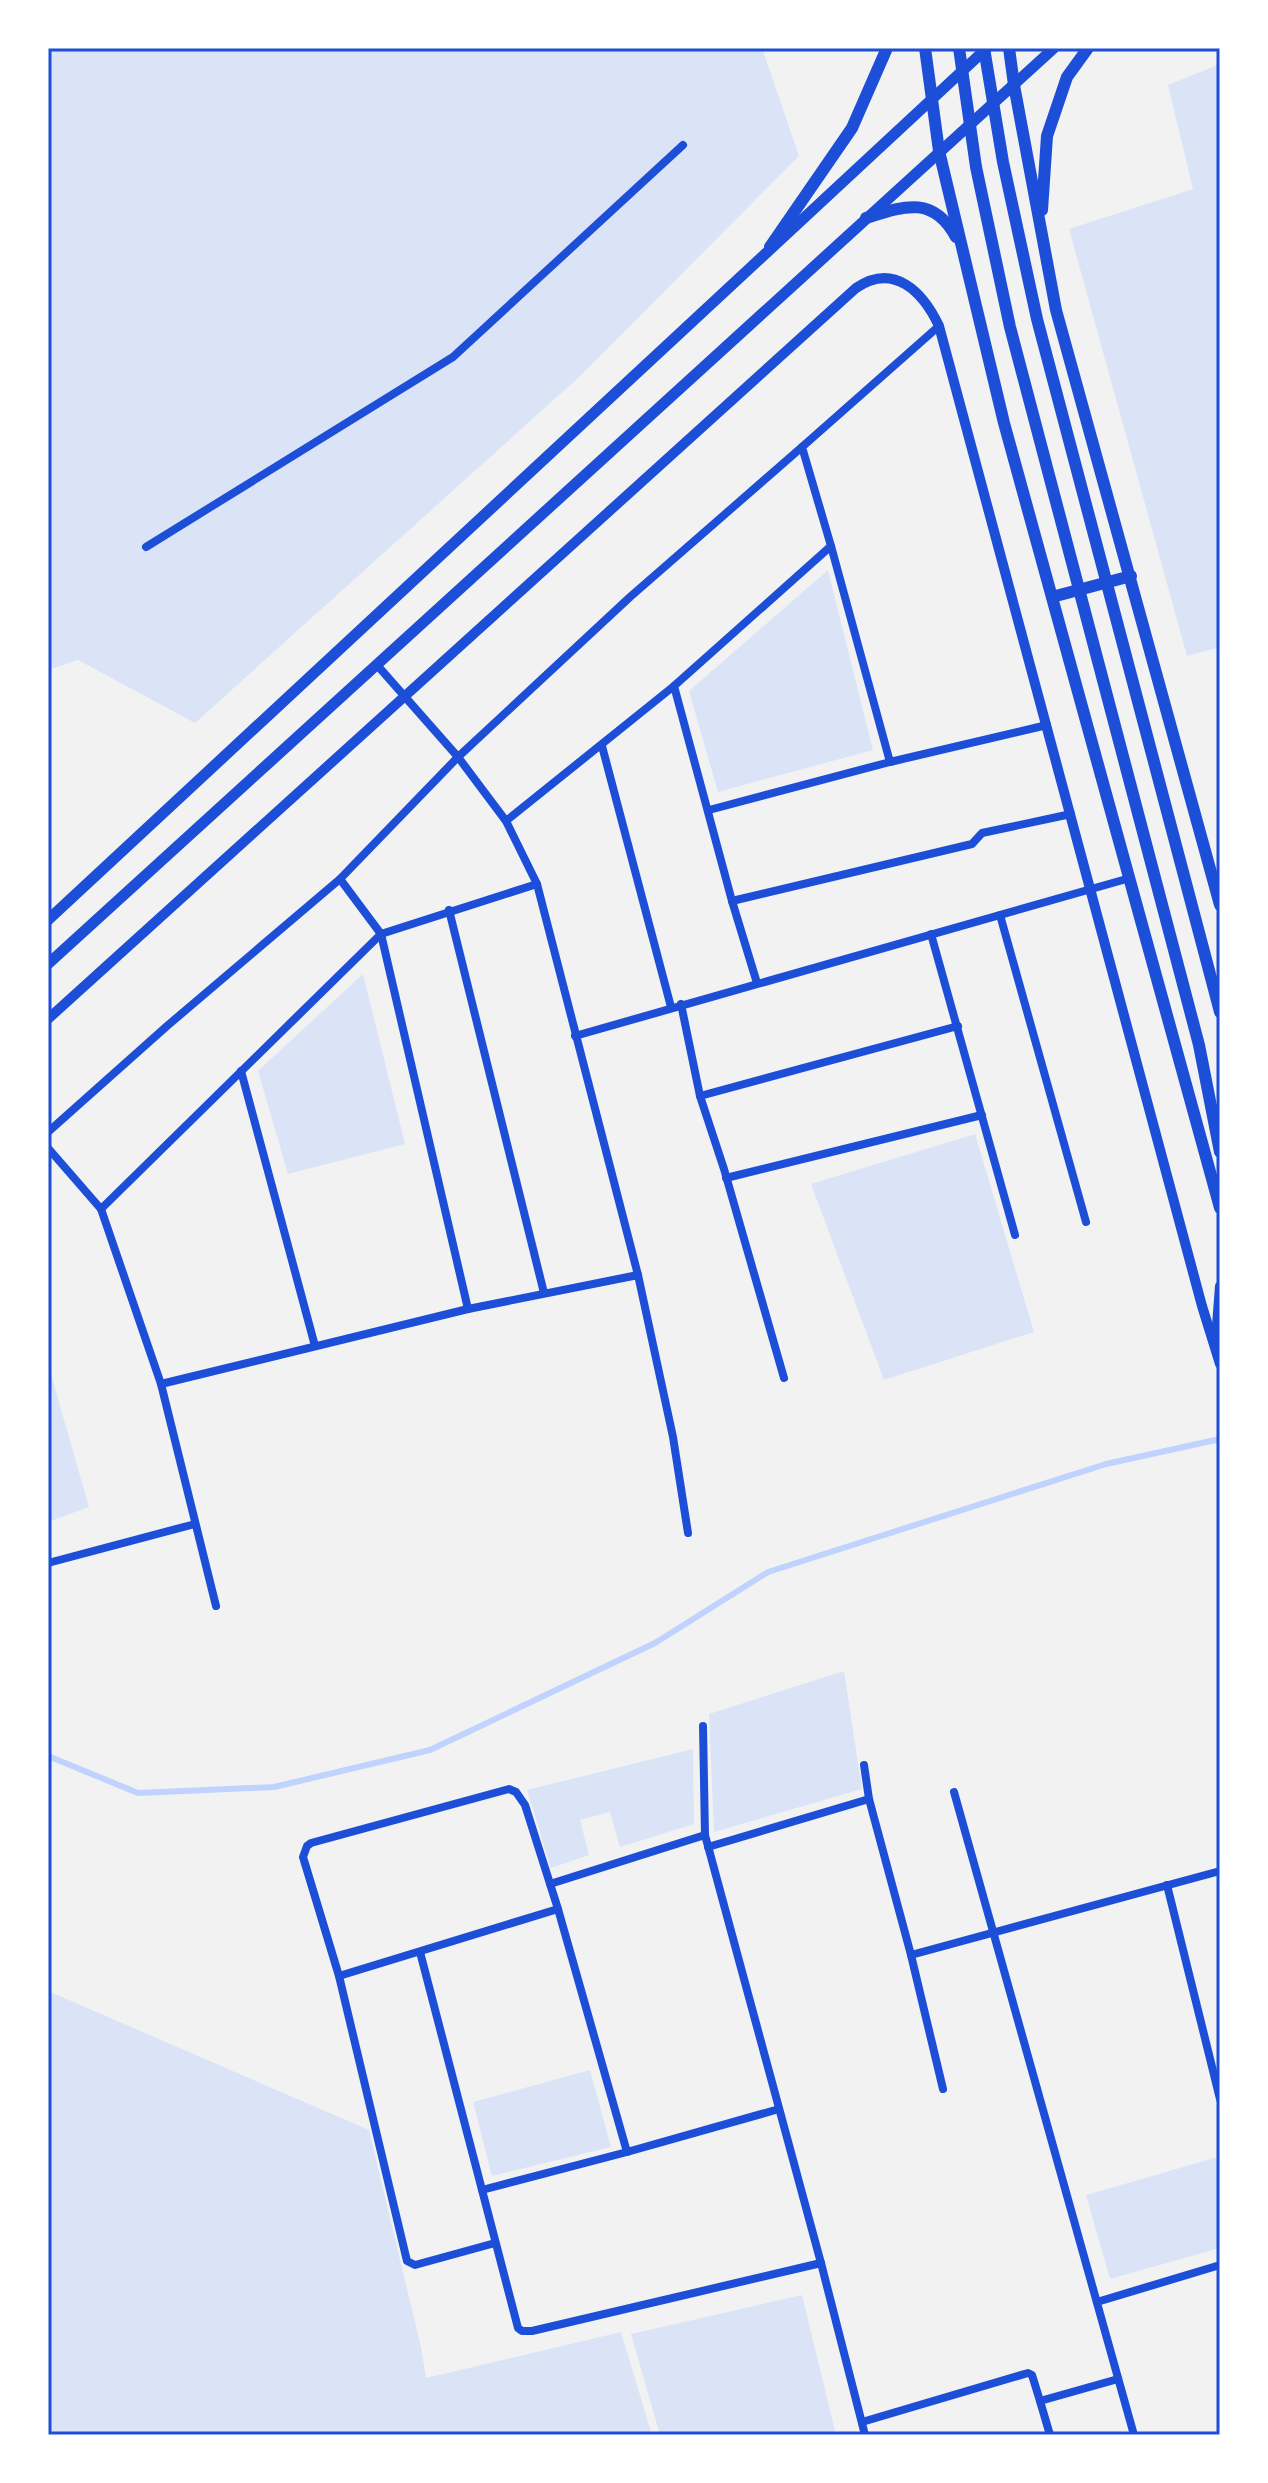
<svg xmlns="http://www.w3.org/2000/svg" width="1268" height="2483" font-family="Signika,sans-serif">
  <style>
    .green { fill: #dbe4f7 }
    .lines { fill: none; stroke-linecap: round; stroke-linejoin: round }
    .stream { stroke: #bfd3fe; stroke-width: 6 }
    .minor { stroke: #1d4ed8; stroke-width: 8 }
    .tertiary { stroke: #1d4ed8; stroke-width: 10 }
    .secondary { stroke: #1d4ed8; stroke-width: 11 }
    .primary { stroke: #1d4ed8; stroke-width: 12 }
    .neatline { fill: none; stroke: #1d4ed8; stroke-width: 3 }
  </style>
  <rect width="100%" height="100%" fill="#f2f2f2"/>
  <g class="green">
    <polygon points="48,48 762,48 799,156 578,378 195,723 78,660 48,670"/>
    <polygon points="1220,64 1220,647 1187,656 1069,229 1193,189 1168,85"/>
    <polygon points="828,570 873,750 718,792 689,691"/>
    <polygon points="363,974 405,1144 288,1174 258,1071"/>
    <polygon points="975,1134 1034,1332 884,1380 811,1184"/>
    <polygon points="48,1364 89,1507 48,1522"/>
    <polygon points="844,1671 862,1789 714,1832 709,1714"/>
    <polygon points="693,1749 694,1824 620,1847 610,1812 580,1820 589,1855 551,1868 527,1790"/>
    <polygon points="48,1991 369,2130 421,2347 426,2378 621,2332 652,2435 48,2435"/>
    <polygon points="590,2070 611,2147 492,2176 473,2102"/>
    <polygon points="1218,2157 1220,2248 1110,2279 1086,2195"/>
    <polygon points="802,2295 836,2435 660,2435 631,2334"/>
  </g>
  <g class="lines">
    <polyline class="stream" points="48,1756 138,1793 274,1787 430,1750 655,1643 768,1572 1106,1464 1220,1439"/>
    <g class="minor">
      <polyline points="831,546 802,447 939,326"/>
      <polyline points="146,547 453,357 683,145"/>
      <polyline points="377,665 458,757 506,821 537,884 638,1275 673,1437 688,1533"/>
      <polyline points="674,686 831,546 890,762 1047,725"/>
      <polyline points="602,746 671,1007"/>
      <polyline points="709,810 890,762"/>
      <polyline points="506,821 674,686 732,901 757,983"/>
      <polyline points="732,901 972,844 982,833 1071,814"/>
      <polyline points="449,910 544,1293"/>
      <polyline points="1000,915 1086,1222"/>
      <polyline points="931,934 1015,1235"/>
      <polyline points="681,1004 700,1096 724,1169 784,1378"/>
      <polyline points="575,1036 1130,878"/>
      <polyline points="241,1071 315,1346"/>
      <polyline points="700,1096 958,1026"/>
      <polyline points="48,1132 167,1026 340,879"/>
      <polyline points="48,1148 101,1209 381,934 537,884"/>
      <polyline points="726,1178 982,1115"/>
      <polyline points="101,1209 161,1384 468,1309"/>
      <polyline points="638,1275 468,1309 381,934 340,879 458,757 630,597 802,447"/>
      <polyline points="161,1384 216,1606"/>
      <polyline points="48,1563 195,1524"/>
      <polyline points="703,1726 705,1835"/>
      <polyline points="864,1765 869,1799 911,1955 943,2089"/>
      <polyline points="954,1792 1134,2435"/>
      <polyline points="708,1847 869,1799"/>
      <polyline points="1167,1885 1220,2099"/>
      <polyline points="420,1952 518,2328 522,2331 532,2331 821,2263 705,1835 550,1884"/>
      <polyline points="911,1955 1220,1871"/>
      <polyline points="339,1976 558,1909"/>
      <polyline points="627,2152 779,2109"/>
      <polyline points="482,2190 627,2152 558,1909 525,1805 516,1792 509,1789 311,1843 307,1846 303,1857 339,1976 407,2261 415,2265 495,2243"/>
      <polyline points="821,2263 865,2435"/>
      <polyline points="1097,2302 1220,2265"/>
      <polyline points="1040,2401 1050,2435"/>
      <polyline points="862,2422 1028,2373 1032,2375 1040,2401 1118,2379"/>
    </g>
    <g class="tertiary">
      <path d="M48,1019L856,288C894,262 923,292 939,326L1202,1306L1220,1364"/>
      <polyline points="1216,1339 1220,1286"/>
    </g>
    <g class="secondary">
      <polyline points="48,920 987,48"/>
      <polyline points="48,964 1054,48"/>
    </g>
    <g class="primary">
      <polyline points="925,48 939,151 1004,423 1220,1208"/>
      <polyline points="959,48 976,167 1010,327 1199,1045 1220,1152"/>
      <polyline points="984,48 1003,162 1037,319 1220,1012"/>
      <polyline points="1009,48 1014,85 1056,310 1220,905"/>
      <polyline points="1042,210 1047,136 1067,77 1088,48"/>
      <path d="M866,218C904,206 933,195 956,237"/>
      <polyline points="770,247 852,128 887,48"/>
      <polyline points="1052,597 1131,576"/>
    </g>
  </g>
  <rect width="1268" height="2483" fill="none" stroke="#ffffff" stroke-width="100"/>
  <rect x="50" y="50" width="1168" height="2383" class="neatline"/>
</svg>
